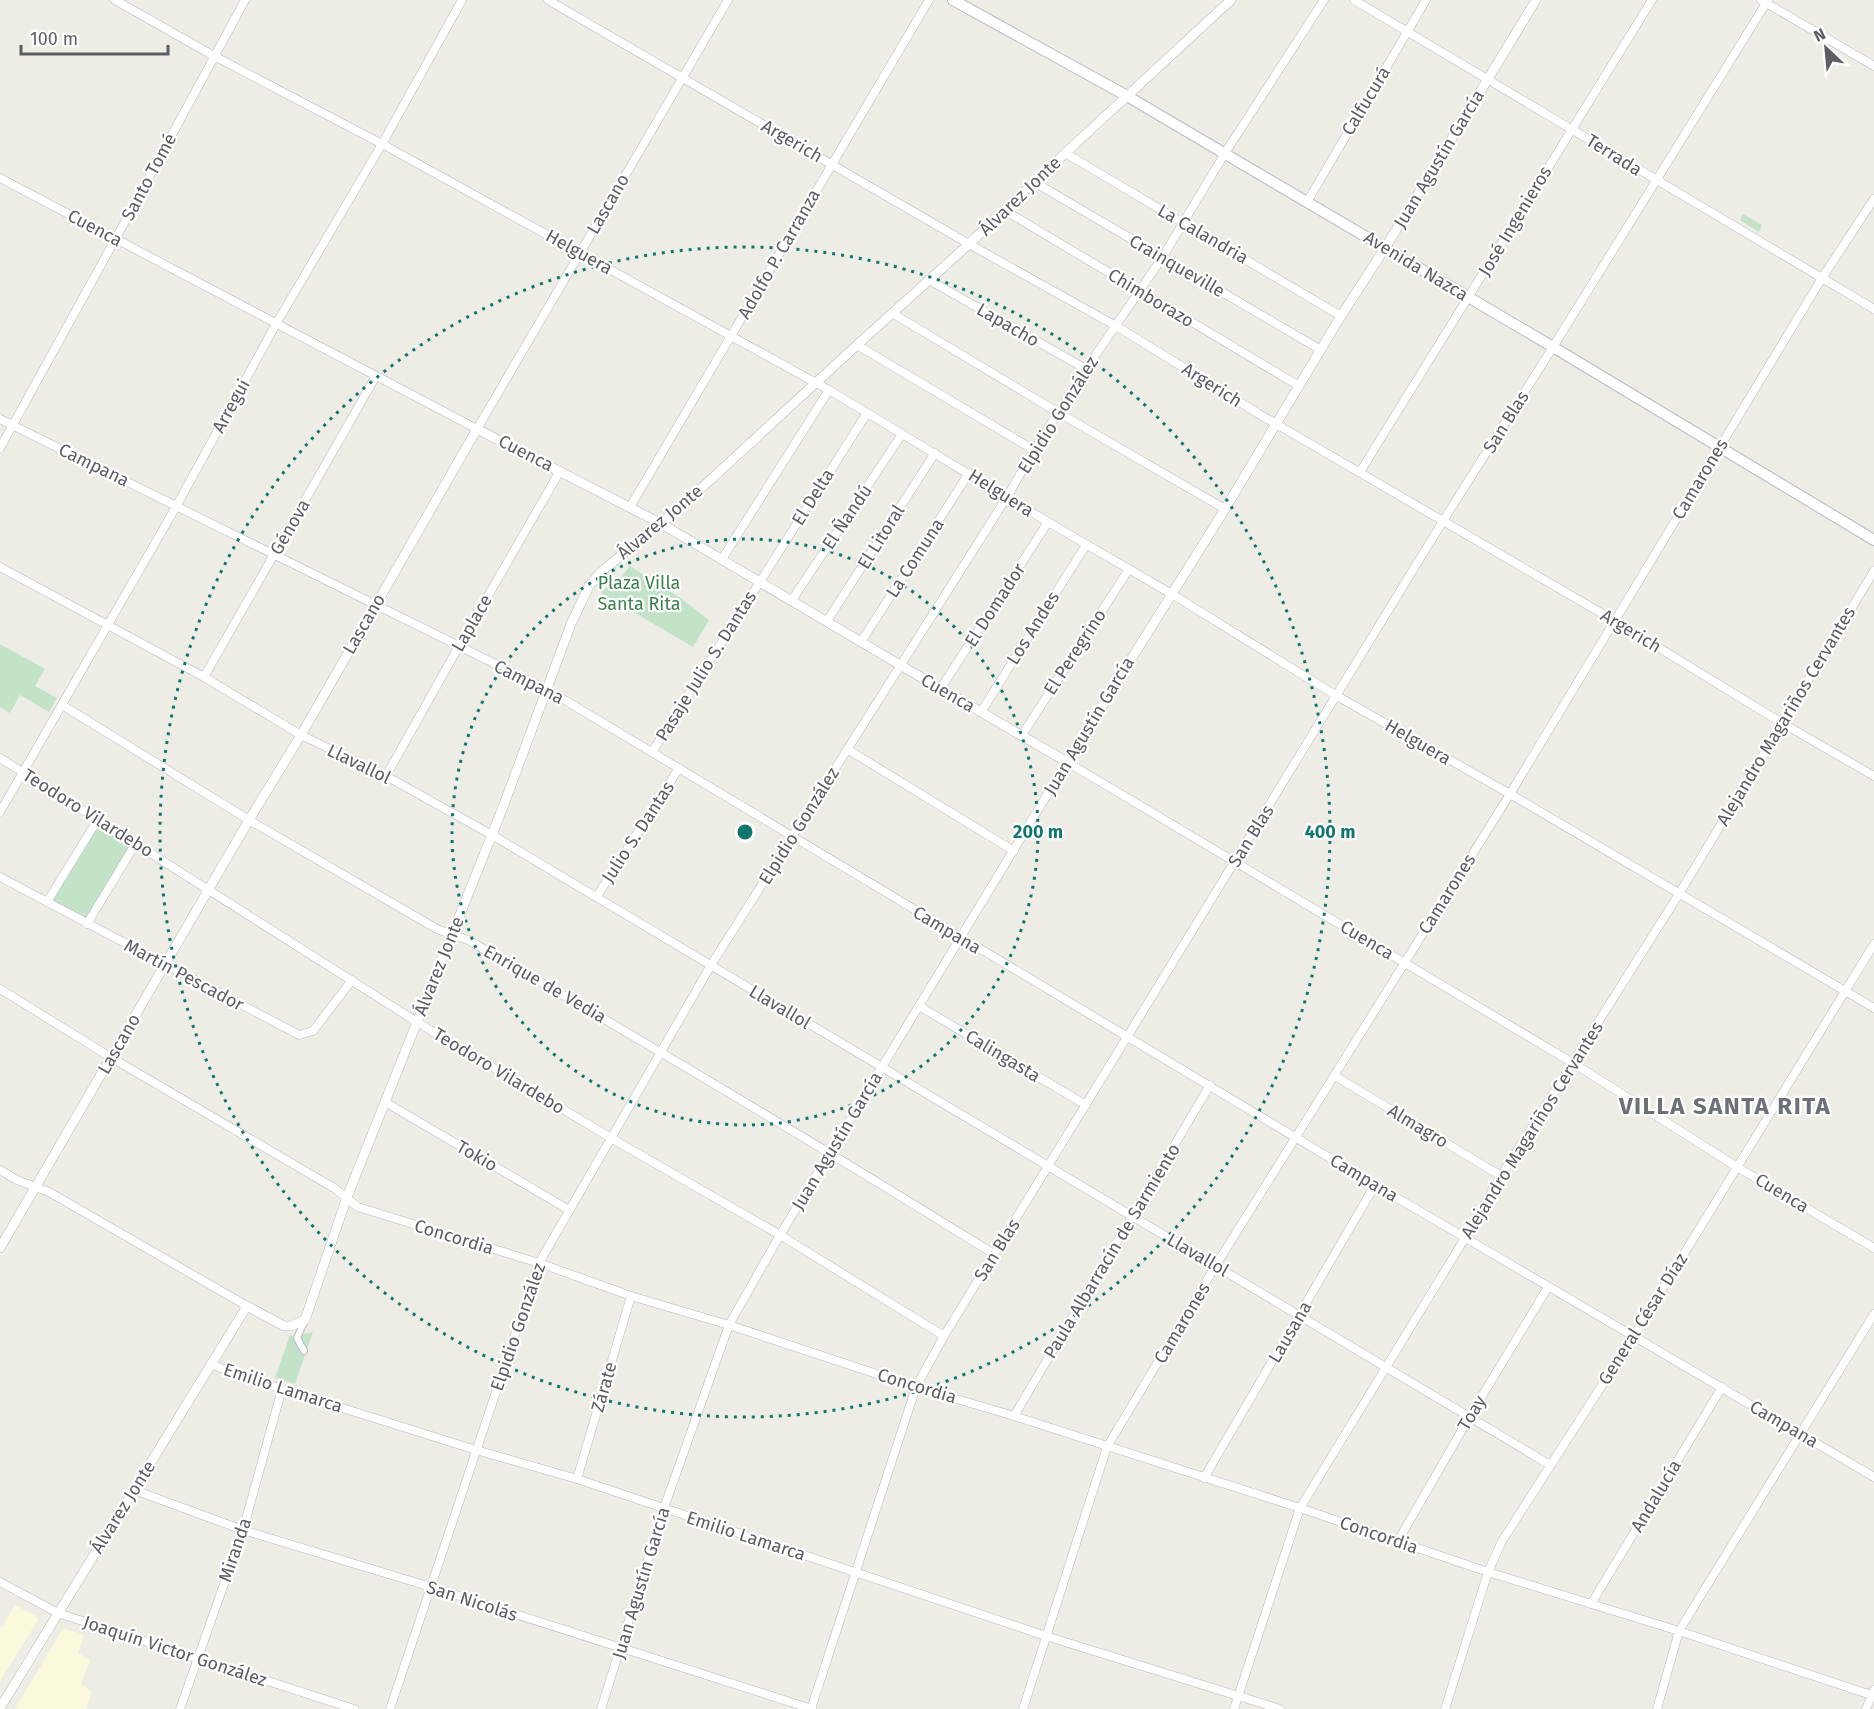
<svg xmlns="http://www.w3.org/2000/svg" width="1874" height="1709" font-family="'Fira Sans',sans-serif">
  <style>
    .commercial { fill: #fbf9dc }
    .green { fill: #c3e3c8 }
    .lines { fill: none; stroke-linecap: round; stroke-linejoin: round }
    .pedestrian-casing { stroke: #b7b8bd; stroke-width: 8 }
    .minor-casing { stroke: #b7b8bd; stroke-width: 9 }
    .tertiary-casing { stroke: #b7b8bd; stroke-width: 10 }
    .secondary-casing { stroke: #babbc1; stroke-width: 12 }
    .pedestrian { stroke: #fff; stroke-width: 6 }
    .minor { stroke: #fff; stroke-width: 8 }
    .tertiary { stroke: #fff; stroke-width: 9 }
    .secondary { stroke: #fff; stroke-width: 10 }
    .ring { fill: none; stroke: #0f766e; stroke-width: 3; stroke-dasharray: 3 6 }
    .labels { text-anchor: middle; stroke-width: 4.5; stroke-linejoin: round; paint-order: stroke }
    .street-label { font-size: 18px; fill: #5c5e64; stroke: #fff }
    .park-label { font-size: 18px; fill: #3c834b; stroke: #fff }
    .district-label { font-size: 24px; font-weight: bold; letter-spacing: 1.5px; fill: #6d7076; stroke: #fff }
    .centre { fill: #0f766e; stroke: #fff; stroke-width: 3 }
    .ring-label { font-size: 18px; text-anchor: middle; font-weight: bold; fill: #0f766e; stroke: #fff; stroke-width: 4.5; stroke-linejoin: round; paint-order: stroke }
  </style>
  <rect width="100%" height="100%" fill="#eeede5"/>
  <g class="commercial">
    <polygon points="15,1605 34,1615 38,1620 0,1681 0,1627 2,1628"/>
    <polygon points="65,1629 84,1635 78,1653 90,1660 81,1684 92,1691 86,1709 15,1709 62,1630"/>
  </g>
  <g class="green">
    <polygon points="1743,214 1762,225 1759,232 1740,220"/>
    <polygon points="630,566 682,599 709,620 693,647 601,593 602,591 620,579"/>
    <polygon points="0,644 45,669 35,686 57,698 49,712 20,695 10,713 0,707"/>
    <polygon points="98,819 136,843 87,924 47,902"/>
    <polygon points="313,1332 295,1384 275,1378 290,1335 295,1336"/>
  </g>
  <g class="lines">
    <defs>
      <polyline id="pedestrian" points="304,1351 297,1338 305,1320"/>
      <g id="minor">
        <polyline points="115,0 214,56 382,144 829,390 1048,522 1170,593 1337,696 1510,794 1874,1008"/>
        <polyline points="548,0 969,244 1116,326 1259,414 1615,621 1782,723 1874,776"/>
        <polyline points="1354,0 1874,309"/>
        <polyline points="1761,0 1874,66"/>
        <polyline points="1065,153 1341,316"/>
        <polyline points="0,178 477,429 728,0"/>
        <polyline points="1034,182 1321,350"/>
        <polyline points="1307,202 1426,0"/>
        <polyline points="1004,210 1299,386"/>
        <polyline points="929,280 1086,369"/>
        <polyline points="892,313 1059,413 1225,509"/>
        <polyline points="857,345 1034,450"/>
        <polyline points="0,419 548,690 1375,1185 1874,1477"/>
        <polyline points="0,448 116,238 245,0"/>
        <polyline points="1360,472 1652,0"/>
        <polyline points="630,507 929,0"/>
        <polyline points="722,559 829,390"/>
        <polyline points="0,567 204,677 301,735 386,776 492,835 1550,1465"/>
        <polyline points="792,600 902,434"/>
        <polyline points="827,621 935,453"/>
        <polyline points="861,642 969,473"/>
        <polyline points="204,677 376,376"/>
        <polyline points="941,688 1048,522"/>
        <path d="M62,705L249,820L437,929L468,940C645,1042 820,1146 994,1254"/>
        <polyline points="981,712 1086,545"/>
        <polyline points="1022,735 1129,569"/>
        <polyline points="847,749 1014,851"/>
        <polyline points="652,752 867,413"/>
        <polyline points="0,758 417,1022 611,1138 780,1235 944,1336"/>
        <polyline points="386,776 459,646 560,471"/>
        <polyline points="0,812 177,505 276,324 382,144 462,0"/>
        <polyline points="0,877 299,1035 313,1031 352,980"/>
        <polyline points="597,896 679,768"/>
        <polyline points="47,902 98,819"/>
        <polyline points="87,924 136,843"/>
        <polyline points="0,989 112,1058 334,1188 358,1207 539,1263 631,1296 729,1325 916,1387 1014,1416 1300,1508 1488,1572 1679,1631 1874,1696"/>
        <polyline points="919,1006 1086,1105"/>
        <polyline points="1335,1076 1501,1176"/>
        <polyline points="385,1102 569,1210"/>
        <polyline points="0,1170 17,1180 49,1192 247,1306"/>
        <polyline points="212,1365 282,1389 476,1450 577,1479 1046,1636 1280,1709"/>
        <polyline points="1014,1416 1210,1085"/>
        <polyline points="1204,1478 1375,1185"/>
        <polyline points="577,1479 631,1296"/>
        <polyline points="134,1490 243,1530 431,1587 812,1709"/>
        <polyline points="1398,1541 1470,1416 1548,1287"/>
        <polyline points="0,1582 58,1613 354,1709"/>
        <polyline points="1591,1604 1722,1387"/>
        <polyline points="180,1709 243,1530 282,1389"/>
        <polyline points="390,1709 539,1263 711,965 1007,497 1034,450 1086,369 1162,258 1225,153 1324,0"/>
        <polyline points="601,1709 664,1508 729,1325 780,1235 1067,762 1573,1063 1737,1167 1874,1248"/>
        <polyline points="811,1709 916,1387 944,1336 1443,521 1553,347 1768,0"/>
        <polyline points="1023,1709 1107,1447 1216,1265 1510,794 1822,278 1874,199"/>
        <polyline points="1234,1709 1300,1508 1465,1238 1501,1176 1679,894 1874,571"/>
        <polyline points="1445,1709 1488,1572 1502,1541 1633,1337 1874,944"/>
        <polyline points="1657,1709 1679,1631 1874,1314"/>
        <polyline points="1866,1709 1874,1690"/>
      </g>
      <g id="tertiary">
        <polyline points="0,1248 249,820 301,735 477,429 660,523 900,665 1067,762 1225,509 1341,316 1385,248 1536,0"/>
        <polyline points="0,1708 247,1306 284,1326 291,1326 305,1320 347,1197 503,807 571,624 589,586 602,571 682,506 857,345 969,244 1034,182 1231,0"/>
      </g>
      <polyline id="secondary" points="953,0 1127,96 1553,347 1874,540"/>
    </defs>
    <use href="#pedestrian" class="pedestrian-casing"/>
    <use href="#minor" class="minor-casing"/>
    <use href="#tertiary" class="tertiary-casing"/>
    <use href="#secondary" class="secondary-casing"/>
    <use href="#pedestrian" class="pedestrian"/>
    <use href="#minor" class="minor"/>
    <use href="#tertiary" class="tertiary"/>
    <use href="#secondary" class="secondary"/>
  </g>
  <g class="ring">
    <circle cx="745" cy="832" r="293"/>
    <circle cx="745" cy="832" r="585"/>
  </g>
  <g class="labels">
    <g class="street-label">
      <text transform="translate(1366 101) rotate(-59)" y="6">Calfucurá</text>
      <text transform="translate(792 141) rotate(30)" y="6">Argerich</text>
      <text transform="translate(1614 155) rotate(32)" y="6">Terrada</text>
      <text transform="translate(1439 159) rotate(-59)" y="6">Juan Agustín García</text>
      <text transform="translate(149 177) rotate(-62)" y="6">Santo Tomé</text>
      <text transform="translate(1020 196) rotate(-44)" y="6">Álvarez Jonte</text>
      <text transform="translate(608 204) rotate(-60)" y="6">Lascano</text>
      <text transform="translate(1515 221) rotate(-59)" y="6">José Ingenieros</text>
      <text transform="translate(95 228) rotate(28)" y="6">Cuenca</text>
      <text transform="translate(1203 234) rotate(30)" y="6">La Calandria</text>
      <text transform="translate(579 252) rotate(29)" y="6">Helguera</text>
      <text transform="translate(779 254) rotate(-60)" y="6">Adolfo P. Carranza</text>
      <text transform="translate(1177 266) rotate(30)" y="6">Crainqueville</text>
      <text transform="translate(1416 266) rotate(31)" y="6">Avenida Nazca</text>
      <text transform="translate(1151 298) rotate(31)" y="6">Chimborazo</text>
      <text transform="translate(1008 325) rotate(30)" y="6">Lapacho</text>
      <text transform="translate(1212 385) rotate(32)" y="6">Argerich</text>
      <text transform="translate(231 406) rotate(-61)" y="6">Arregui</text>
      <text transform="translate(1058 415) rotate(-58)" y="6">Elpidio González</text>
      <text transform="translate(1506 422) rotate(-58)" y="6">San Blas</text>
      <text transform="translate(526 453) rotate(27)" y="6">Cuenca</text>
      <text transform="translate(94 465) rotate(26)" y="6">Campana</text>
      <text transform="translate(1700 479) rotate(-59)" y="6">Camarones</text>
      <text transform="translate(1001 493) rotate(32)" y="6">Helguera</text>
      <text transform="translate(813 497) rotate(-58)" y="6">El Delta</text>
      <text transform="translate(847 517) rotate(-56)" y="6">El Ñandú</text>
      <text transform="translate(660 522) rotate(-40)" y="6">Álvarez Jonte</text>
      <text transform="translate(290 527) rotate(-60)" y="6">Génova</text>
      <text transform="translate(881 537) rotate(-58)" y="6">El Litoral</text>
      <text transform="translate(915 558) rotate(-57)" y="6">La Comuna</text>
      <text transform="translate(995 605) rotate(-57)" y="6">El Domador</text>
      <text transform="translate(472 623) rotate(-60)" y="6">Laplace</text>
      <text transform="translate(364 624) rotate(-60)" y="6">Lascano</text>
      <text transform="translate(1033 628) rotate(-58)" y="6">Los Andes</text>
      <text transform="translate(1631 631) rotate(31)" y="6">Argerich</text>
      <text transform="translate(1075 652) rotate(-57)" y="6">El Peregrino</text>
      <text transform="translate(706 666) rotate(-58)" y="6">Pasaje Julio S. Dantas</text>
      <text transform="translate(529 682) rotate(27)" y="6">Campana</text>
      <text transform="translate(948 693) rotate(30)" y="6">Cuenca</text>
      <text transform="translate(1786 716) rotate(-59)" y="6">Alejandro Magariños Cervantes</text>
      <text transform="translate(1089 726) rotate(-59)" y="6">Juan Agustín García</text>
      <text transform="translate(1418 742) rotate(30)" y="6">Helguera</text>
      <text transform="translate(359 764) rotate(26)" y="6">Llavallol</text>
      <text transform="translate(88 813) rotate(32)" y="6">Teodoro Vilardebo</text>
      <text transform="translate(799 826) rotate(-58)" y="6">Elpidio González</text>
      <text transform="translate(638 832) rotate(-57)" y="6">Julio S. Dantas</text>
      <text transform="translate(1251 836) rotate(-58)" y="6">San Blas</text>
      <text transform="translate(1447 894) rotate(-58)" y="6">Camarones</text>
      <text transform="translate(947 930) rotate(31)" y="6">Campana</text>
      <text transform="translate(1367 940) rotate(31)" y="6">Cuenca</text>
      <text transform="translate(439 966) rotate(-68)" y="6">Álvarez Jonte</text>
      <text transform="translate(184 975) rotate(28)" y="6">Martín Pescador</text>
      <text transform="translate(545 984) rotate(30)" y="6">Enrique de Vedia</text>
      <text transform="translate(780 1007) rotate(31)" y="6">Llavallol</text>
      <text transform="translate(119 1044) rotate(-60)" y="6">Lascano</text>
      <text transform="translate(1003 1056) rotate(31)" y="6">Calingasta</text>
      <text transform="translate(499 1071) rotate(31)" y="6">Teodoro Vilardebo</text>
      <text transform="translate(1418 1126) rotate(31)" y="6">Almagro</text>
      <text transform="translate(1532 1130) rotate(-58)" y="6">Alejandro Magariños Cervantes</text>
      <text transform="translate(837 1141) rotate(-59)" y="6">Juan Agustín García</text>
      <text transform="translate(477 1156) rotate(30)" y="6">Tokio</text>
      <text transform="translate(1364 1178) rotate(31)" y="6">Campana</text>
      <text transform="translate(1782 1193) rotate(31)" y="6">Cuenca</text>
      <text transform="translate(454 1237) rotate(17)" y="6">Concordia</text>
      <text transform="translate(997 1250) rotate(-58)" y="6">San Blas</text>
      <text transform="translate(1112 1251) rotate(-59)" y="6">Paula Albarracín de Sarmiento</text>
      <text transform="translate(1198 1255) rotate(30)" y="6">Llavallol</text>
      <text transform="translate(1643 1319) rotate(-58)" y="6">General César Díaz</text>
      <text transform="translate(1182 1323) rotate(-59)" y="6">Camarones</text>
      <text transform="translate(518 1327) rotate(-71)" y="6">Elpidio González</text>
      <text transform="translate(1290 1332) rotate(-60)" y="6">Lausana</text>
      <text transform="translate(917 1386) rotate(17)" y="6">Concordia</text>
      <text transform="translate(604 1387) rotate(-74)" y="6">Zárate</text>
      <text transform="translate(283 1388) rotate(18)" y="6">Emilio Lamarca</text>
      <text transform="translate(1472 1413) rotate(-59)" y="6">Toay</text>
      <text transform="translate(1784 1424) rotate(30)" y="6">Campana</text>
      <text transform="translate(1656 1496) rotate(-59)" y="6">Andalucía</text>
      <text transform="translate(123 1507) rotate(-58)" y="6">Álvarez Jonte</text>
      <text transform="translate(1379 1535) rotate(19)" y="6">Concordia</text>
      <text transform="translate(746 1536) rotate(18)" y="6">Emilio Lamarca</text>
      <text transform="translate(235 1550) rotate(-71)" y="6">Miranda</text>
      <text transform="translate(641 1583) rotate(-73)" y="6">Juan Agustín García</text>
      <text transform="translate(472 1601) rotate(18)" y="6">San Nicolás</text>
      <text transform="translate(175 1651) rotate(18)" y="6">Joaquín Victor González</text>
    </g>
    <g class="park-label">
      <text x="639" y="589">Plaza Villa<tspan x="639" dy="21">Santa Rita</tspan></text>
    </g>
    <g class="district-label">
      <text x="1725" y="1114">VILLA SANTA RITA</text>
    </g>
  </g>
  <circle cx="745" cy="832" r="9" class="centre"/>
  <g class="ring-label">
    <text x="1038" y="838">200 m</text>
    <text x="1330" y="838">400 m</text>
  </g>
  <g transform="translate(1826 48) rotate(334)" stroke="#ffffff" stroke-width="4.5" paint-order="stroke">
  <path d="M0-4.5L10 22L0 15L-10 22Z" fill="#5c5e64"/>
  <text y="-9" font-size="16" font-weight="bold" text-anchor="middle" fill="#5c5e64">N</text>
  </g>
  <path d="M21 45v9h147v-9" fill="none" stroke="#5c5e64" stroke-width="3"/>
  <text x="30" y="45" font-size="18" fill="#5c5e64" stroke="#ffffff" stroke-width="4.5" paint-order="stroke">100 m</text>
</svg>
